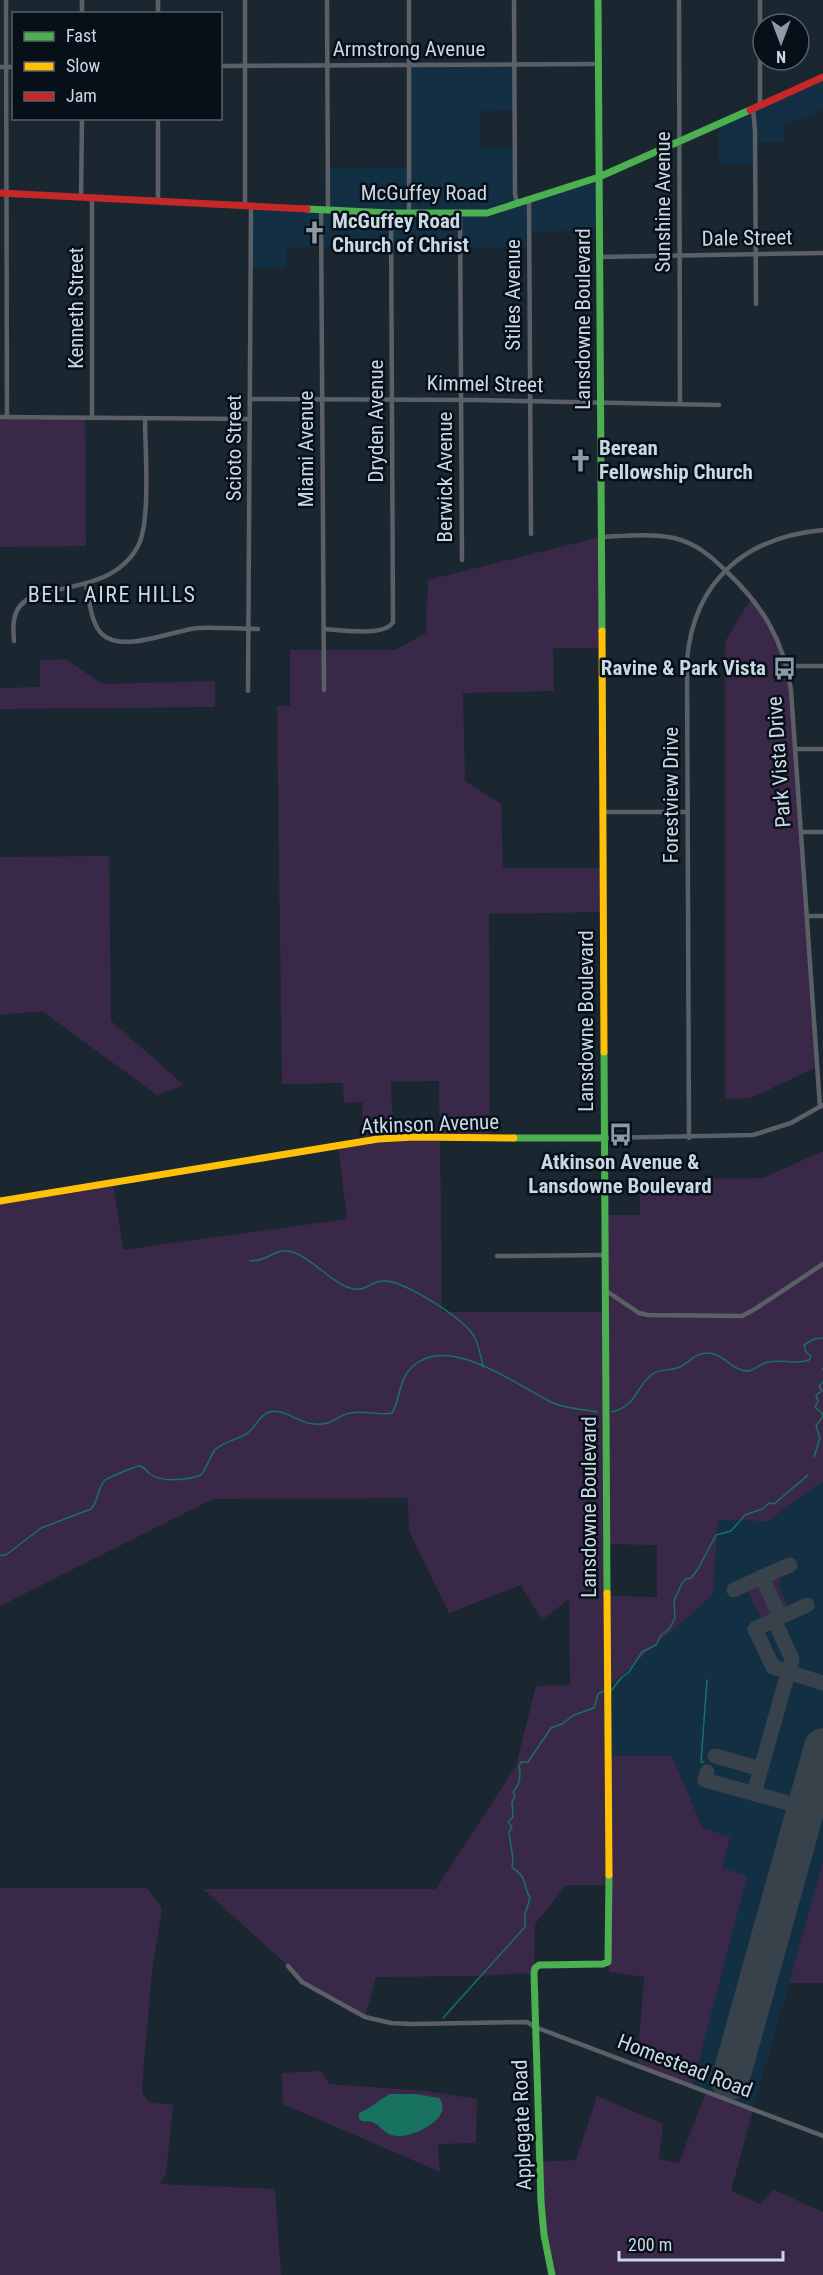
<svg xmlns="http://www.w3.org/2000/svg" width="823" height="2275" font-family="'Roboto Condensed',sans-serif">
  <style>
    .built { fill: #122f44 }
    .green { fill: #3a2849; fill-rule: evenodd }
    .water { fill: #187260 }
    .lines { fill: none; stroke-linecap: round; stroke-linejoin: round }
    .stream { stroke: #187260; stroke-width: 1.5 }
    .taxiway { stroke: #38424a; stroke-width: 15 }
    .runway { stroke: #38424a; stroke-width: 38 }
    .street { stroke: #5b5f66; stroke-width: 4.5 }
    .fast { stroke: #4caf50; stroke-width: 7 }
    .slow { stroke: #ffc107; stroke-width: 7 }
    .jam { stroke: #c62828; stroke-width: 7 }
    .labels { text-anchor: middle; stroke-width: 5; stroke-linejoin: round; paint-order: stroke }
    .street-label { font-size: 21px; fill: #cad8e4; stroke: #071018 }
    .poi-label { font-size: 21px; font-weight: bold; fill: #cad8e4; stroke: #071018; text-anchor: start }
    .neighbourhood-label { font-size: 22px; letter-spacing: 1.5px; fill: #cad8e4; stroke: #071018 }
  </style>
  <rect width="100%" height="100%" fill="#1a2730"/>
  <g class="built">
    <polygon points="514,65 514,110 480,111 480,148 515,147 517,203 599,177 599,230 530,232 530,247 287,247 286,268 251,268 251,206 327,209 328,168 409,167 410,66"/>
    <polygon points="823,77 823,109 784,126 784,142 755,142 755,164 719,164 719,123"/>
    <polygon points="823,1481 823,1865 753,2110 692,2087 722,1869 672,1756 608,1756 607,1688 713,1595 718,1520 768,1521"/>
  </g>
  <g class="green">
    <polygon points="0,417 85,417 86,546 0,547"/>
    <path d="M601,537V648H553L554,691L463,693L465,781L501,804L503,868H602V912L489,914L490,1138H440L442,1312H604V1215H640V1180L763,1178L823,1151V1481L768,1521L718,1520L713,1595L607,1688L608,1756H672L703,1828L730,1837L722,1868L747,1876L692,2087L637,2066L644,1977L609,1972L608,1885H566L535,1924L534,1973L476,1976L376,1977L365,2017L302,1982L283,1961L203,1889H436L516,1766L536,1686L570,1685L569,1599L542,1620L521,1585L449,1613L409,1531L408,1498L213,1499L0,1606V1201L113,1182L123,1250L347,1219L338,1145L364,1141L362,1102L344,1103L343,1083L282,1084L277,706H290V650H395L426,633L428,580ZM439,1081L440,1137L393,1138L391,1082ZM606,1544L657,1545V1597L606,1596Z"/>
    <polygon points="752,597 767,618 788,673 817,1067 751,1098 725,1099 725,642"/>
    <polygon points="65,659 103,684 215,681 215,707 0,709 0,688 40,687 40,660"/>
    <polygon points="109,856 111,1021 184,1085 157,1095 42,1011 0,1015 0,857"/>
    <polygon points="779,1576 782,1581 778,1584 788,1606 782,1609 769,1580"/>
    <polygon points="756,1583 759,1584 773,1615 762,1620 747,1590 747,1587"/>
    <polygon points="823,1862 823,1983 789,1983"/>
    <polygon points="0,1888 147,1888 162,1908 152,1971 142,2088 142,2093 149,2102 173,2105 166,2174 160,2184 275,2189 281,2275 0,2275"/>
    <polygon points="321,2071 329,2084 426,2091 477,2099 476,2143 438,2144 440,2172 283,2104 282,2073"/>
    <polygon points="706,2092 753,2110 731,2191 760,2204 774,2190 823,2212 823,2275 552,2275 544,2235 540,2162 576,2160 597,2096 663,2124 659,2159 679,2163"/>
  </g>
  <path class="water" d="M390,2094H416L439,2098C455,2118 413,2138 396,2136C383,2134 381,2125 372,2122C366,2120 364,2123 359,2119V2113C371,2108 379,2100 390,2094Z"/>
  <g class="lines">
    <g class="stream">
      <path d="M250,1261C268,1262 276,1246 293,1252C313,1259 327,1279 347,1287C366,1295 369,1280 385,1281C406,1282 463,1318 474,1336C479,1345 481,1356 483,1367"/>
      <polyline points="823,1368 823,1370"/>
      <path d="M612,1412C636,1406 635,1389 651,1375C660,1367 672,1372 682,1366C689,1362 693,1356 701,1354C721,1348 729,1370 747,1371C755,1371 760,1363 768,1362C782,1359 795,1365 809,1360L811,1356L806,1352L804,1345L814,1339L823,1338"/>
      <polyline points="814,1457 820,1438 816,1426 823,1416 822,1413 815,1407 818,1401 816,1395 822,1391 819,1386 823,1382"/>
      <path d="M0,1555H6L41,1528L91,1509C99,1501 97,1488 105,1480C108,1478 136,1466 139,1466C145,1467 146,1471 150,1474C163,1483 187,1480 201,1475C207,1467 209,1459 214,1451C221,1442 237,1440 246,1434C256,1428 258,1416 269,1412C282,1408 295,1420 308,1423C335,1428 332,1416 351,1413C365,1410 379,1416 392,1413C401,1398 398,1380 412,1367C447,1333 514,1383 547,1400C561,1408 581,1409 597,1412"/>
      <polyline points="611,1691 621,1678 629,1672 642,1652 656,1645 661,1635 669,1629 675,1618 674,1601 682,1583 686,1579 691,1578 698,1569 716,1535 731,1531 745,1515 762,1509 769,1503 774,1504 808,1475"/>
      <polyline points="704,1762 701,1762 707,1680"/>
      <path d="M443,2018L525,1927V1914L530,1898C523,1886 527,1875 512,1868L513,1859L509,1832L512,1827L508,1822L513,1817L512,1803L515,1795L513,1792C520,1785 521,1776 519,1766L521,1762H528L551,1728L562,1724L574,1715L594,1708L598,1694L604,1691"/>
    </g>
    <g class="taxiway">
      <polyline points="734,1590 762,1577"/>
      <polyline points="780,1617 762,1577 790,1565"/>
      <polyline points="774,1620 755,1629 773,1667 823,1683"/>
      <polyline points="715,1756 761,1769"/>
      <polyline points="707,1772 705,1780 806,1808"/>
      <polyline points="754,1793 792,1659 774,1620 807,1605"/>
    </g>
    <polyline class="runway" points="730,2081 823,1747"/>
    <g class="street">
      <polyline points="6,0 7,417"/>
      <polyline points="82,0 82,14"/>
      <polyline points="158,0 158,14"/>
      <polyline points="245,0 245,205"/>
      <polyline points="327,0 328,209"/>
      <polyline points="409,0 409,213"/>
      <polyline points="514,0 515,194 517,203"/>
      <polyline points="679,0 680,404"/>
      <polyline points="220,66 598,64"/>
      <polyline points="0,67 14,67"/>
      <polyline points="760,105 760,0"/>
      <polyline points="753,108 755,131 756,304"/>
      <polyline points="81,197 82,118"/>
      <polyline points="92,198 92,417"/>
      <polyline points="529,199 531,534"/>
      <polyline points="158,201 158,118"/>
      <polyline points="321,209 324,690"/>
      <polyline points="460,214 462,560"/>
      <polyline points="599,257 823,253"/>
      <polyline points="251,399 475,400 719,405"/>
      <polyline points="0,417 250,419"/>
      <path d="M601,537C624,536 651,533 674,538C696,543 712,557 727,572C763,606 784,641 791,690L820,1107"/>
      <path d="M86,584C89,599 91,625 103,635C124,653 174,630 198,628C218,627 238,629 258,629"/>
      <path d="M324,629C340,630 385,637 393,622L391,213"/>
      <path d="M14,641C13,629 12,616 20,606C27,597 38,595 48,592C83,584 120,580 138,546C151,522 145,448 145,418"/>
      <polyline points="787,666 823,666"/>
      <polyline points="248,691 251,206"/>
      <polyline points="795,749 823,749"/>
      <polyline points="602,812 688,812"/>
      <polyline points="801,832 823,832"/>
      <polyline points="807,916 823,916"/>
      <polyline points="603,1138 753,1135 791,1123 823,1105"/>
      <path d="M689,1138L687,660C694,580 746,537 823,530"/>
      <polyline points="497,1256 604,1255"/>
      <polyline points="605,1290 639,1313 648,1315 742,1316 755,1309 823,1264"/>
      <polyline points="288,1966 302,1982 365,2017 391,2023 412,2024 527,2022 535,2027 823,2136"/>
    </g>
    <g class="fast">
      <polyline points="598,0 602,631"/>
      <polyline points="307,209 391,213 487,213 599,177 750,110"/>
      <polyline points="604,1052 607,1593"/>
      <polyline points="514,1138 603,1138"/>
      <polyline points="552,2275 544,2235 541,2202 534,1973 535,1968 539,1965 603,1964 608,1962 609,1875"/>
    </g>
    <g class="slow">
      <polyline points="602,631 604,1052"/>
      <polyline points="0,1201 378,1139 415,1137 514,1138"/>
      <polyline points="607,1593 609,1875"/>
    </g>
    <g class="jam">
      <polyline points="750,110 823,77"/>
      <polyline points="0,193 307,209"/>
    </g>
  </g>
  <defs>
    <symbol id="church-bare" viewBox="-9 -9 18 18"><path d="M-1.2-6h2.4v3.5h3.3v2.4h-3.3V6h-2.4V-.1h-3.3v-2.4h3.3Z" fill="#8c9aa5" stroke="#071018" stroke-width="2.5" paint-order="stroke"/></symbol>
    <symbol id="bus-bare" viewBox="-9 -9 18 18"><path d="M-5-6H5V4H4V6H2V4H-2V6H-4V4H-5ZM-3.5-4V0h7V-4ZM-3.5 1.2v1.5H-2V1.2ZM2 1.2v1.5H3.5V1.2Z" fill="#8c9aa5" stroke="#071018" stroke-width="2.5" paint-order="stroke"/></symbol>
  </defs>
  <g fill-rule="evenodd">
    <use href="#church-bare" x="298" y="216" width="33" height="33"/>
    <use href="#church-bare" x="564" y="444" width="33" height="33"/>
    <use href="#bus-bare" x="768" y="652" width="33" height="33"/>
    <use href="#bus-bare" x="604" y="1118" width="33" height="33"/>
  </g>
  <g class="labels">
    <g class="street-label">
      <text x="409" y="56">Armstrong Avenue</text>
      <text x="424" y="200">McGuffey Road</text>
      <text transform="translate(663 202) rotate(-90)" y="7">Sunshine Avenue</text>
      <text transform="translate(747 238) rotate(-1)" y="7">Dale Street</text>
      <text transform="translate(513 295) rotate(-90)" y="7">Stiles Avenue</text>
      <text transform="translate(76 308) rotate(-90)" y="7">Kenneth Street</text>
      <text transform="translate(583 319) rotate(-90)" y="7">Lansdowne Boulevard</text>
      <text transform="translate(485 384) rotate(1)" y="7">Kimmel Street</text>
      <text transform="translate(376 421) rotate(-90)" y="7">Dryden Avenue</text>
      <text transform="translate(234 448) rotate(-90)" y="7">Scioto Street</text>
      <text transform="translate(306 449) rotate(-90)" y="7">Miami Avenue</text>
      <text transform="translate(445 477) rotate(-90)" y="7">Berwick Avenue</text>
      <text transform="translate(779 762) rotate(-94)" y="7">Park Vista Drive</text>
      <text transform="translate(671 795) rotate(-90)" y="7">Forestview Drive</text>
      <text transform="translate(586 1021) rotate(-90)" y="7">Lansdowne Boulevard</text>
      <text transform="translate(430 1124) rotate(-2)" y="7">Atkinson Avenue</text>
      <text transform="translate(589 1507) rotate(-90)" y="7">Lansdowne Boulevard</text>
      <text transform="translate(685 2066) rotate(21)" y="7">Homestead Road</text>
      <text transform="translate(522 2125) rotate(-92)" y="7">Applegate Road</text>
    </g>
    <g class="poi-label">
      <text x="332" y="228">McGuffey Road<tspan x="332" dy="24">Church of Christ</tspan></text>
      <text x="599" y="455">Berean<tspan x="599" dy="24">Fellowship Church</tspan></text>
      <text x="766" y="675" text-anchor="end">Ravine &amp; Park Vista</text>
      <text x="620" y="1169" text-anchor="middle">Atkinson Avenue &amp;<tspan x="620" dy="24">Lansdowne Boulevard</tspan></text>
    </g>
    <g class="neighbourhood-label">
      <text x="112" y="602">BELL AIRE HILLS</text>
    </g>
  </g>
  <rect x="12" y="12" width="210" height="108" fill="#071018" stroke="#55606a" stroke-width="1.5"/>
  <rect x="24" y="32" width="30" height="9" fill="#4caf50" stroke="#55606a" stroke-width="1.5"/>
  <text x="66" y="42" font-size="18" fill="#cad8e4">Fast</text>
  <rect x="24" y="62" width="30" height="9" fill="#ffc107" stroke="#55606a" stroke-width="1.5"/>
  <text x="66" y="72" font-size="18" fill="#cad8e4">Slow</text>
  <rect x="24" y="92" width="30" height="9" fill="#c62828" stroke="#55606a" stroke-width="1.5"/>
  <text x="66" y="102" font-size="18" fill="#cad8e4">Jam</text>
  <g transform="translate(781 42) rotate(180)"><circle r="28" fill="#071018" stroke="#55606a" stroke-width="1.5"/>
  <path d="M0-4.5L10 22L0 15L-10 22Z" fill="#8c9aa5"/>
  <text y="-9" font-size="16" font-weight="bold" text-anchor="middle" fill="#cad8e4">N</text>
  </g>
  <path d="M619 2251v9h164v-9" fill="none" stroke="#cad8e4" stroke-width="3"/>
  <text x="628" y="2251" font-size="18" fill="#cad8e4" stroke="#071018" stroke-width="4.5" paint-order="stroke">200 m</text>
</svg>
